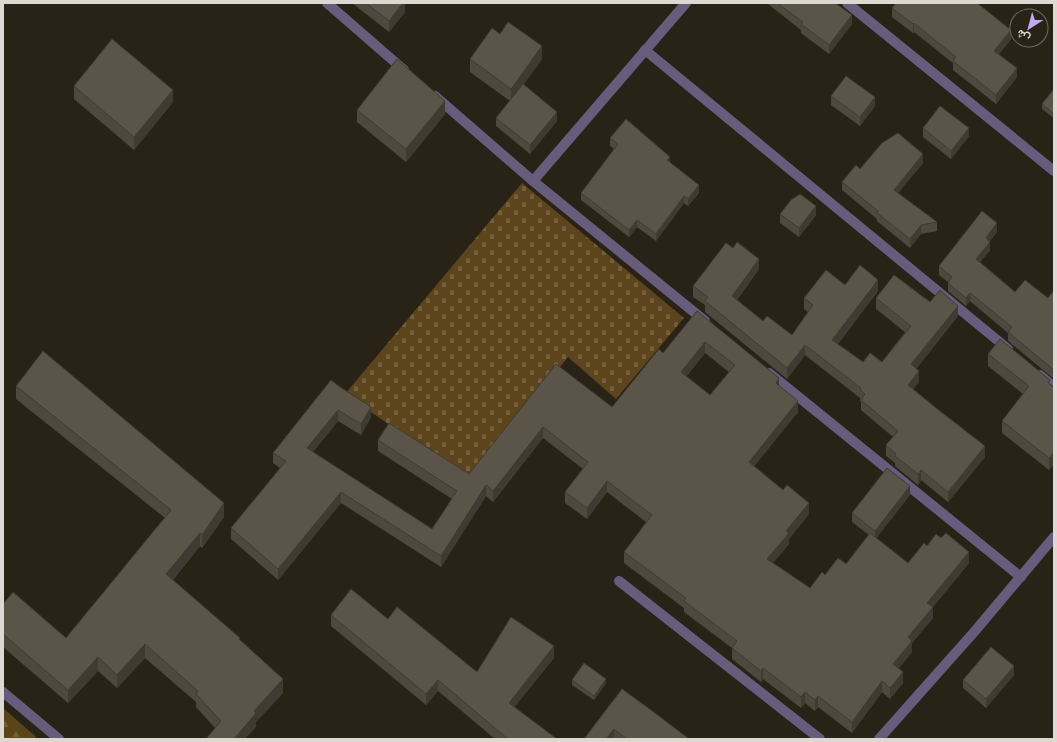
<svg xmlns="http://www.w3.org/2000/svg" width="1057" height="742" font-family="Commissioner,Vazirmatn,sans-serif">
  <style>
    .forest { fill: url(#forest-firs) }
    .cemetery { fill: url(#cemetery-stones) }
    .lines { fill: none; stroke-linecap: round; stroke-linejoin: round }
    .minor { stroke: #675c7b; stroke-width: 10 }
    .wall { fill: #4e483e; fill-rule: evenodd }
    .shaded-wall { fill: #403b32 }
    .building { fill: #5b5448; stroke: #403b32; fill-rule: evenodd }
  </style>
  <defs>
    <pattern id="forest-firs" width="22" height="20" patternUnits="userSpaceOnUse"><rect width="22" height="20" fill="#5a441a"/><path d="M5 1l3.5 6h-7zM16 11l3.5 6h-7z" fill="#715e3a"/></pattern>
    <pattern id="cemetery-stones" width="16" height="16" patternUnits="userSpaceOnUse"><rect width="16" height="16" fill="#5c451c"/><path d="M2 7V4a2 2 0 0 1 4 0v3zM10 15v-3a2 2 0 0 1 4 0v3z" fill="#735f3c"/></pattern>
  </defs>
  <rect width="100%" height="100%" fill="#292217"/>
  <polygon class="forest" points="3,708 35,736 36,739 3,739"/>
  <polygon class="cemetery" points="522,183 684,318 616,399 568,357 469,480 345,394"/>
  <g class="lines">
    <g class="minor">
      <polyline points="327,3 404,70"/>
      <polyline points="847,3 1054,171"/>
      <polyline points="645,50 1008,349"/>
      <polyline points="435,96 533,181 705,321"/>
      <polyline points="533,181 686,3"/>
      <polyline points="769,373 1021,577"/>
      <polyline points="1040,375 1054,387"/>
      <polyline points="619,581 820,739"/>
      <polyline points="3,692 59,739"/>
      <polyline points="879,739 975,631 1054,537"/>
    </g>
  </g>
  <g class="wall">
    <polygon points="352,3 405,3 405,12 389,32"/>
    <polygon points="768,3 835,3 852,24 829,54 801,33 801,30 768,4"/>
    <polygon points="892,8 1011,39 999,54 1017,77 996,104 953,70 953,63 914,32 913,33 892,17"/>
    <polygon points="500,34 542,59 523,85 557,121 530,154 496,126 496,118 510,101 470,72 470,59"/>
    <polygon points="74,86 173,102 134,150 74,99"/>
    <polygon points="1054,89 1054,118 1042,109 1042,104"/>
    <polygon points="831,96 875,106 860,126 831,105"/>
    <polygon points="357,110 445,114 406,162 357,122"/>
    <polygon points="923,128 969,136 951,159 923,137"/>
    <polygon points="610,138 670,163 699,193 688,206 684,203 656,241 637,227 629,237 581,200 581,193 614,149 610,146"/>
    <polygon points="923,163 898,193 937,222 937,231 921,234 910,248 877,221 877,219 842,190 842,182 860,169"/>
    <polygon points="780,214 816,215 799,237 780,223"/>
    <polygon points="997,232 990,241 990,250 980,262 1015,292 1048,298 1054,290 1054,379 1008,341 1008,333 970,301 966,306 948,291 948,282 939,275 939,266"/>
    <polygon points="759,269 737,300 763,321 792,335 808,312 804,309 804,298 845,285 878,291 838,344 863,362 882,362 905,332 876,309 876,298 930,302 958,316 916,369 919,382 913,389 985,457 948,502 921,480 918,485 895,466 895,463 886,456 886,445 893,437 861,410 861,402 860,401 860,398 805,355 787,379 705,312 705,305 693,297 693,286"/>
    <path d="M697,311L779,386L798,412L754,466L809,514L789,539V544L773,563L810,588L825,575L846,564L869,535L852,522V513L910,495L876,538L908,563L927,546L969,563L933,607V618L912,643V652L899,668L903,683L890,699L882,692L852,733L818,707L815,711L805,703L801,708L763,679L761,682L732,659V648L684,612V608L624,563V552L646,522L607,492L587,519L565,503V492L583,469L543,438L493,502L486,496L441,567L341,503L278,580L231,539V528L280,468L273,463V453L331,380L371,417L361,435L338,421L313,452L432,529L452,499L378,451V440L469,474L556,364L612,407L663,353ZM705,353L729,372L710,395L686,377Z"/>
    <polygon points="988,354 1050,384 1054,387 1054,464 1049,470 1002,433 1002,421 1023,394 988,366"/>
    <polygon points="16,386 224,517 202,548 200,546 173,580 240,640 283,693 256,722 256,727 215,728 196,707 196,702 145,658 117,688 98,671 68,703 3,647 3,604 66,638 165,518 16,399"/>
    <polygon points="331,615 388,619 477,672 554,658 514,707 557,739 495,739 438,691 426,705 331,626"/>
    <polygon points="1014,675 986,708 963,688 963,680"/>
    <polygon points="572,680 606,683 594,700 572,685"/>
    <polygon points="622,689 689,739 584,739"/>
  </g>
  <g class="shaded-wall">
    <polygon points="403,3 405,3 405,12 389,32 389,21"/>
    <polygon points="852,15 852,24 829,54 829,45"/>
    <polygon points="914,23 914,32 913,33 913,24"/>
    <polygon points="1011,30 1011,39 994,60 994,51"/>
    <polygon points="542,46 542,59 511,102 511,89"/>
    <polygon points="1017,68 1017,77 996,104 996,95"/>
    <polygon points="173,90 173,102 134,150 134,137"/>
    <polygon points="875,97 875,106 860,126 860,117"/>
    <polygon points="445,101 445,114 406,162 406,149"/>
    <polygon points="557,112 557,121 530,154 530,145"/>
    <polygon points="969,128 969,136 951,159 951,151"/>
    <polygon points="923,154 923,163 894,198 894,190"/>
    <polygon points="670,157 670,164 667,160"/>
    <polygon points="699,185 699,193 688,206 688,199"/>
    <polygon points="684,196 684,203 656,241 656,234"/>
    <polygon points="816,206 816,215 799,237 799,228"/>
    <polygon points="637,220 637,227 629,237 629,230"/>
    <polygon points="997,223 997,232 986,246 986,238"/>
    <polygon points="921,225 921,234 910,248 910,239"/>
    <polygon points="990,242 990,250 976,267 976,259"/>
    <polygon points="759,259 759,269 732,307 732,296"/>
    <polygon points="878,280 878,291 832,351 832,340"/>
    <polygon points="970,293 970,301 966,306 966,298"/>
    <polygon points="958,306 958,316 911,375 911,364"/>
    <polygon points="705,342 705,353 681,383 681,372"/>
    <polygon points="805,345 805,355 787,379 787,368"/>
    <polygon points="919,371 919,382 908,395 908,385"/>
    <polygon points="779,378 779,389 776,383"/>
    <polygon points="798,401 798,412 749,473 749,462"/>
    <polygon points="371,407 371,417 361,435 361,424"/>
    <polygon points="338,410 338,421 307,459 307,448"/>
    <polygon points="543,427 543,438 493,502 493,491"/>
    <polygon points="985,446 985,457 948,502 948,492"/>
    <polygon points="1054,452 1054,464 1049,470 1049,458"/>
    <polygon points="921,470 921,480 918,485 918,474"/>
    <polygon points="607,481 607,492 587,519 587,508"/>
    <polygon points="486,485 486,496 441,567 441,556"/>
    <polygon points="910,486 910,495 875,540 875,531"/>
    <polygon points="341,492 341,503 278,580 278,569"/>
    <polygon points="224,503 224,517 202,548 202,535"/>
    <polygon points="809,503 809,514 789,539 789,544 767,570 767,559 786,531"/>
    <polygon points="200,533 200,546 166,588 166,574"/>
    <polygon points="969,552 969,563 927,614 927,603"/>
    <polygon points="933,607 933,618 912,643 912,652 893,675 893,664 908,637"/>
    <polygon points="145,644 145,658 117,688 117,675"/>
    <polygon points="554,646 554,658 509,714 509,703"/>
    <polygon points="98,657 98,671 68,703 68,690"/>
    <polygon points="1014,666 1014,675 986,708 986,699"/>
    <polygon points="763,668 763,679 761,682 761,671"/>
    <polygon points="903,672 903,683 890,699 890,688"/>
    <polygon points="283,679 283,693 256,722 256,727 245,739 234,739 254,711"/>
    <polygon points="606,679 606,683 594,700 594,696"/>
    <polygon points="438,680 438,691 426,705 426,694"/>
    <polygon points="882,681 882,692 852,733 852,722"/>
    <polygon points="805,692 805,703 801,708 801,697"/>
    <polygon points="818,696 818,707 815,711 815,700"/>
    <polygon points="614,729 614,739 606,739"/>
  </g>
  <g class="building">
    <polygon points="366,3 403,3 389,21"/>
    <polygon points="777,3 835,3 852,15 829,45 801,24 803,22"/>
    <polygon points="896,3 977,3 1011,30 994,51 1017,68 996,95 953,61 956,57 914,23 913,24 892,8"/>
    <polygon points="508,22 542,46 511,89 470,59 492,28 500,34"/>
    <polygon points="112,39 173,90 134,137 74,86"/>
    <polygon points="397,59 445,101 406,149 357,110"/>
    <polygon points="846,76 875,97 860,117 831,96"/>
    <polygon points="523,84 557,112 530,145 496,118"/>
    <polygon points="1054,89 1054,114 1042,104"/>
    <polygon points="940,106 969,128 951,151 923,128"/>
    <polygon points="626,119 670,157 667,160 699,185 688,199 684,196 656,234 637,220 629,230 581,193 618,144 610,138"/>
    <polygon points="898,133 923,154 894,190 937,222 921,225 910,239 877,213 878,211 842,182 856,165 860,169 882,143"/>
    <polygon points="800,194 816,206 799,228 780,214 791,200"/>
    <polygon points="982,211 997,223 986,238 990,242 976,259 1015,292 1025,280 1048,298 1054,290 1054,370 1008,332 1012,327 970,293 966,298 948,283 952,277 939,266"/>
    <polygon points="737,242 759,259 732,296 763,321 767,316 792,335 813,305 804,298 826,270 845,285 860,265 878,280 832,340 863,362 870,353 882,362 911,326 876,298 894,275 930,302 940,290 958,306 911,364 919,371 908,385 936,408 985,446 948,492 921,470 918,474 895,456 896,454 886,445 898,431 861,400 865,394 860,390 861,388 805,345 787,368 705,301 708,297 693,286 726,243 733,248"/>
    <path d="M697,311L779,378L776,383L798,401L749,462L783,490L787,485L809,503L786,531L789,533L767,559L810,588L822,572L825,575L838,558L846,564L870,533L908,563L924,543L927,546L936,534L941,538L946,533L969,552L927,603L933,607L908,637L912,641L893,664L903,672L890,688L882,681L852,722L818,696L815,700L805,692L801,697L763,668L761,671L732,648L737,641L684,601L686,598L624,552L652,515L607,481L587,508L565,492L588,462L543,427L493,491L486,485L441,556L341,492L278,569L231,528L286,461L273,453L331,380L340,387L371,407L361,424L338,410L307,448L432,529L457,491L378,440L389,423L469,474L556,364L612,407L659,349L663,353ZM705,342L735,365L710,395L681,372Z"/>
    <polygon points="1000,339 1050,380 1048,383 1054,387 1054,452 1049,458 1002,421 1029,386 988,354"/>
    <polygon points="43,351 224,503 202,535 200,533 166,574 240,638 239,639 283,679 254,711 256,713 234,739 206,739 221,721 196,694 198,691 145,644 117,675 98,657 68,690 3,634 3,604 13,592 66,638 171,510 16,386"/>
    <polygon points="887,468 910,486 875,531 852,513"/>
    <polygon points="351,589 388,619 397,607 477,672 511,617 554,646 509,703 557,739 508,739 438,680 426,694 331,615"/>
    <polygon points="991,647 1014,666 986,699 963,680"/>
    <polygon points="584,663 606,679 594,696 572,680"/>
    <polygon points="622,689 651,710 689,739 627,739 614,729 606,739 584,739"/>
  </g>
  <rect width="1057" height="742" fill="none" stroke="#ddd9d2" stroke-width="8"/>
  <g transform="translate(1029 28) rotate(216)"><circle r="19" fill="#292217" stroke="#716b62"/>
  <path d="M0-3L7 15L0 10L-7 15Z" fill="#c2a8f2"/>
  <text y="-6" font-size="11" font-weight="bold" text-anchor="middle" fill="#ddd9d2">ش</text>
  </g>
</svg>
